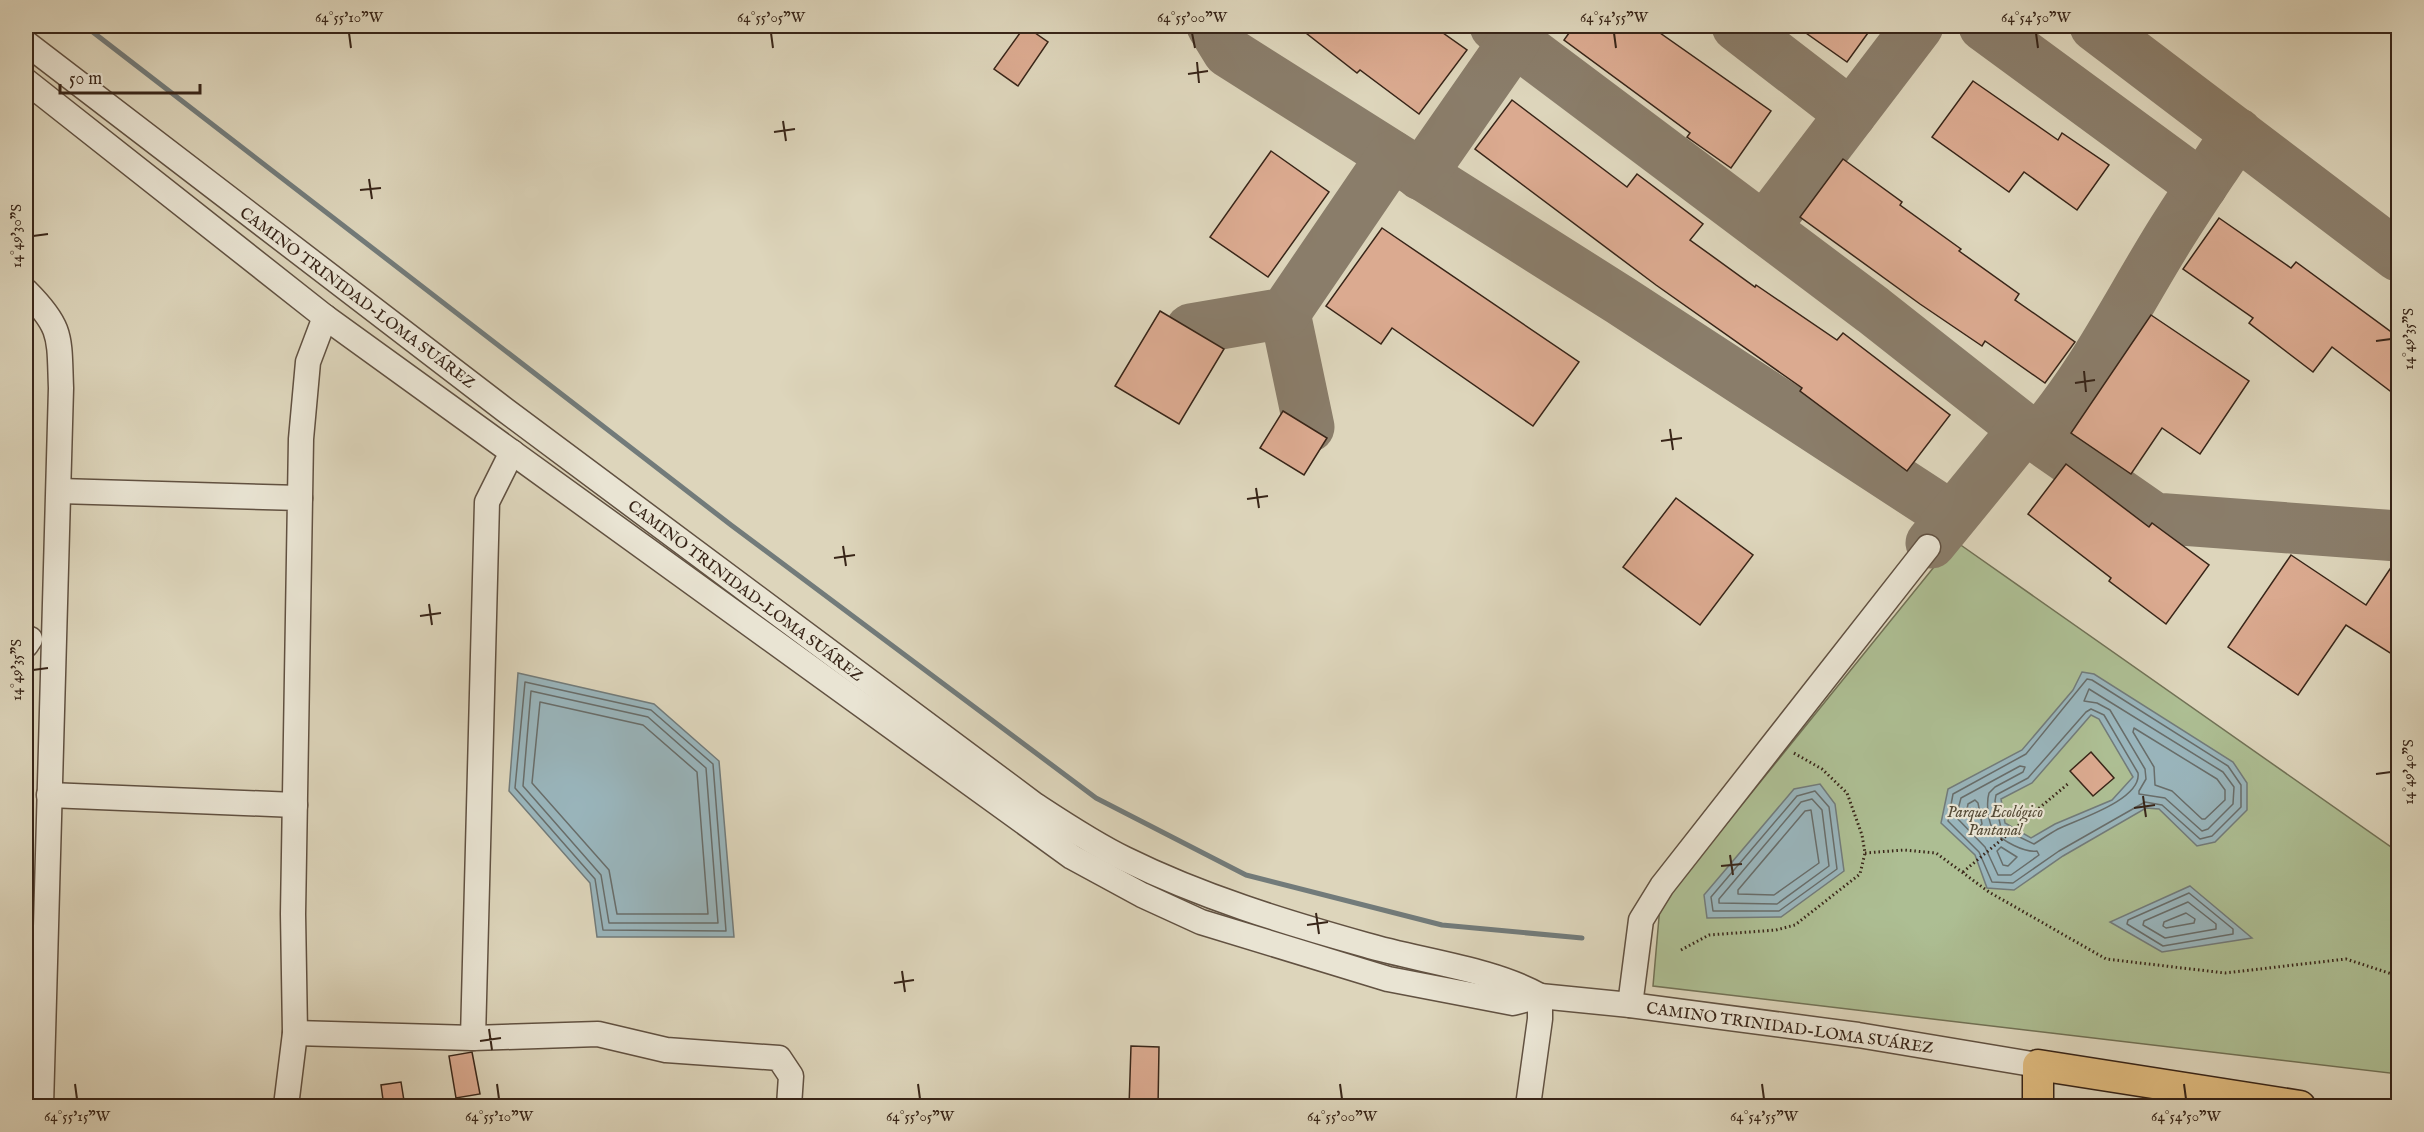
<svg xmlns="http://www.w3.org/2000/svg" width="2424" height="1132" font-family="'IM FELL English',serif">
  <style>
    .green { fill: #adbe93; stroke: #727256; stroke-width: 1.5 }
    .water { fill: #99b5bc; stroke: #727b7a; stroke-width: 1.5; fill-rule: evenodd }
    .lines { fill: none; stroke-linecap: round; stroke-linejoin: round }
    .shore { stroke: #686d6a; stroke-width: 1.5 }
    .stream { stroke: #727b7a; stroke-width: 5 }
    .taxiway { stroke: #8a7d6a; stroke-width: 51 }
    .building { fill: #dbaa90; stroke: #382518; stroke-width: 1.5 }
    .minor-casing { stroke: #615141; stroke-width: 27 }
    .major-casing { stroke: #382518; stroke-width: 33 }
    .path { stroke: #382518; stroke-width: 3; stroke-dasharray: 1.5 3; stroke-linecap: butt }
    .minor { stroke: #e9e4d3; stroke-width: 24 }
    .major { stroke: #deba7e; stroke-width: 30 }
    .ticks { fill: none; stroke: #382518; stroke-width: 2 }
    .labels { text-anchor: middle; stroke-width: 4.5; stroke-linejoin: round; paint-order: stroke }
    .street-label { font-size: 16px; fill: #382518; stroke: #e9e4d3 }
    .park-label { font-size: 16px; font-style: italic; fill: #554b37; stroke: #e9e4d3 }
    .neatline { fill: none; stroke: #382518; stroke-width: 2 }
    .ticks-label { font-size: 15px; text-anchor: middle; fill: #382518 }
  </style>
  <rect width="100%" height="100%" fill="#ddd5bb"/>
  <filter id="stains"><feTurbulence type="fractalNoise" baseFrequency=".00333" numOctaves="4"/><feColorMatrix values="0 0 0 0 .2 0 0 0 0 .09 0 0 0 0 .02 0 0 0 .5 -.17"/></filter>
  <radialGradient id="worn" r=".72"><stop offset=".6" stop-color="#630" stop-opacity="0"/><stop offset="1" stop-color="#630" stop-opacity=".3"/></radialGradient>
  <polygon class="green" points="1955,541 2398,852 2398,1074 1653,986 1660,906"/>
  <g class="water">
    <path d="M2082,672L2094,674L2233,762L2247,783V810L2215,842L2197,846L2159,809L2146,808L2063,856L2014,890L1987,888L1975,855L1941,823L1948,789L2022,750L2073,690ZM2091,715L2099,719L2133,777L2112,800L2055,824L2031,838L2005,823L2001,799L2032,783Z"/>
    <polygon points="518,673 654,704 719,761 734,937 597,937 590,883 509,791"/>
    <polygon points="1820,784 1835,804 1844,871 1781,917 1707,918 1704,895 1794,789"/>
    <polygon points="2190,886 2252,938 2162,952 2110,922"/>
  </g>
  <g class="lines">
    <g class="shore">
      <polygon points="2087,679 2092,680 2228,766 2241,785 2241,807 2212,836 2200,839 2162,805 2145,802 2059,851 2013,883 1992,882 1979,852 1948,821 1953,794 2026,754"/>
      <polygon points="525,682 651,710 713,764 726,931 603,930 595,879 515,788"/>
      <polygon points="2089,689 2223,772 2234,787 2233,804 2208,829 2202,831 2165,798 2139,794 2139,791 2146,779 2145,769 2110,710 2097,703 2084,701"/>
      <polygon points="531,691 648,717 706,768 718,923 609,923 601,875 523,786"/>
      <polygon points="540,702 643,725 697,772 708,914 617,914 609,870 532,783"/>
      <path d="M2091,709L2104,715L2138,773C2142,800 2076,820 2058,829C2049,834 2042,839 2034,844L2001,828L1995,801L1996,795L2028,778L2086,712Z"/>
      <polygon points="2134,728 2217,779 2225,790 2225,800 2205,819 2202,819 2172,791 2155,785 2154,767 2133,732"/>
      <path d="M2020,766L2025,767L2023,772L1995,787L1989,793C1986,803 1988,823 1994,831C2002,841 2025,853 2037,851L2039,855L2011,875H1998L1985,847L1956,817L1961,798Z"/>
      <polygon points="1815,791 1829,807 1837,869 1779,911 1713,911 1711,897 1797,796"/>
      <polygon points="1812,799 1822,810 1829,866 1777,904 1719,903 1719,899 1801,802"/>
      <polygon points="1975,800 1978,803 1982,824 1979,827 1966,815 1968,804"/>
      <polygon points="1811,810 1819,863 1774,895 1738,894 1738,890 1805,811"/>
      <polygon points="2001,847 2017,857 2008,866 2003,865 1997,851"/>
      <polygon points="2189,893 2233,929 2233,934 2163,946 2127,924 2128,920"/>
      <polygon points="2188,902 2216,924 2216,929 2165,938 2143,925 2144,921"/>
      <polygon points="2186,913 2195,919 2194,923 2166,928 2163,926 2164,922"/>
    </g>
    <polyline class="stream" points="85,26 731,525 1096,798 1246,875 1442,925 1582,938"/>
    <g class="taxiway">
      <polyline points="1212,26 1228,52 1620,300 1951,516"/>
      <path d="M1495,26L1873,310L2024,429L2039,438C2092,375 2122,314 2164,245C2187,207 2213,170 2237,133"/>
      <polyline points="1737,26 1851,114"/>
      <polyline points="1984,26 2202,186"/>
      <polyline points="2095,26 2398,256"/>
      <polyline points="1421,175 1515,40"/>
      <polyline points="1764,228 1918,26"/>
      <polyline points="1285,313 1309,427"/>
      <polyline points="1191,329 1285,313 1392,156"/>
      <polyline points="2039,438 2154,518 2398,536"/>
      <polyline points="1931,543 2024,429"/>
    </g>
  </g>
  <g class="building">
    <polygon points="1025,26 1048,42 1018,86 994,69"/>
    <polygon points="1297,26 1433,26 1467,50 1419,114 1360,70 1357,73"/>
    <polygon points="1574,26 1650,26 1771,111 1731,168 1687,137 1690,133 1564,40"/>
    <polygon points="1796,26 1873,26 1847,62"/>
    <polygon points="1973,81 2058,140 2062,133 2109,165 2077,210 2024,172 2009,192 1932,137"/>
    <polygon points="1512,100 1627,187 1637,174 1703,224 1690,240 1755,287 1756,285 1837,340 1843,333 1950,415 1907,471 1800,391 1802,388 1656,285 1475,149"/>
    <polygon points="1271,151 1329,192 1268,277 1210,237"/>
    <polygon points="1843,159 1902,202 1900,205 1961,249 1959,251 2019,294 2015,300 2075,342 2045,383 1985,341 1982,346 1920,304 1800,217"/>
    <polygon points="2219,218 2291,268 2296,262 2398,337 2398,397 2332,347 2313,372 2249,323 2253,318 2183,269"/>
    <polygon points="1382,228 1579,362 1533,426 1392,328 1381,344 1326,306"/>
    <polygon points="1160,311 1224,349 1179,424 1115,386"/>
    <polygon points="2151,315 2249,381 2200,454 2162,428 2131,474 2071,433"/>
    <polygon points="1283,411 1327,438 1304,475 1260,448"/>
    <polygon points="2066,464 2149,527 2152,523 2209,565 2166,624 2109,581 2111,578 2028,514"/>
    <polygon points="1676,498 1753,555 1700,625 1623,567"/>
    <polygon points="2291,555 2366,605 2398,557 2398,658 2346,625 2298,695 2228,647"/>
    <polygon points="2091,752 2114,778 2093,796 2070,771"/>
    <polygon points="1131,1046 1159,1047 1158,1107 1129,1107"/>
    <polygon points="472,1052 480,1094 456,1098 449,1056"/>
    <polygon points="401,1082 405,1107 384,1107 381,1085"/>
  </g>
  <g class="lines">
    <defs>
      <g id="minor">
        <path d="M26,43L505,410L1035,805C1064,824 1094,844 1125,859C1202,897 1284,922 1366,945C1420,961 1493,969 1540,996"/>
        <polyline points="26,81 325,317 1072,857 1142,895 1201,922 1388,979 1513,1003 1540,996 1630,1005 1858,1035 2038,1065"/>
        <path d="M26,291C63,328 59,337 61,388L41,1106"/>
        <polyline points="59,491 300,498 293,914 295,1033 286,1106"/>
        <polyline points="300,498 301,439 308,362 325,317"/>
        <polyline points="26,645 30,639"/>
        <polyline points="49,795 295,805"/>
        <polyline points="1630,1005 1641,920 1662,886 1928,547"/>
        <polyline points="295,1033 473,1038 598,1034 666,1050 779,1058 791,1076 789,1106"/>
        <polyline points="473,1038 487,502 512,452"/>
        <polyline points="1528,1106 1540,1019 1540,996"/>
      </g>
      <polyline id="major" points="2038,1106 2038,1065 2300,1106"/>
    </defs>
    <use href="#minor" class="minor-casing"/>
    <use href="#major" class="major-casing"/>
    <g class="path">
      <polyline points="1865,853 1904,850 1936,853 1989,892 2106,959 2225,973 2346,959 2398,976"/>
      <polyline points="1963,872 2069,783"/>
      <polyline points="1681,950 1709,935 1776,930 1795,925 1860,874 1865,853 1862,835 1847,793 1822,769 1792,752"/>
    </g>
    <use href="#minor" class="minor"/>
    <use href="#major" class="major"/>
  </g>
  <path class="ticks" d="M349,33L351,48M771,33L773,48M1192,33L1195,48M1614,33L1616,48M2036,33L2038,48M1197,62L1199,83M1188,74L1208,71M783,121L786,141M774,132L795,129M369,179L372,199M360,190L381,188M33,236L48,234M2376,341L2391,339M2084,371L2086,392M2075,383L2095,380M1670,429L1673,450M1661,441L1682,438M1256,488L1259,508M1247,499L1268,496M843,546L846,566M834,558L855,555M429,604L432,625M420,616L441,613M33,670L48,668M2376,774L2391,772M2143,796L2146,817M2134,808L2155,805M1730,855L1733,875M1721,866L1742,864M1316,913L1319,934M1307,925L1328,922M902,971L905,992M894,983L914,980M489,1029L492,1050M480,1041L501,1038M75,1084L77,1099M497,1084L499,1099M918,1084L920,1099M1340,1084L1342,1099M1762,1084L1764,1099M2184,1084L2186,1099"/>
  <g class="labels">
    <g class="street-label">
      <text transform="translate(358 297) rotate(37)" y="6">CAMINO TRINIDAD-LOMA SUÁREZ</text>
      <text transform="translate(746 590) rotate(37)" y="6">CAMINO TRINIDAD-LOMA SUÁREZ</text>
      <text transform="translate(1790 1027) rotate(8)" y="6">CAMINO TRINIDAD-LOMA SUÁREZ</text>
    </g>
    <g class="park-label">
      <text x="1995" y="817">Parque Ecológico<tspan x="1995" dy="18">Pantanal</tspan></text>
    </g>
  </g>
  <rect width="2424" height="1132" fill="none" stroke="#ddd5bb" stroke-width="66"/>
  <path d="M60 84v9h140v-9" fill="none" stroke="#382518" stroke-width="3"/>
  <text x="69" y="84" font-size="18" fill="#382518" stroke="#e9e4d3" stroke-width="4.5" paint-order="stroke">50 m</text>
  <rect x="33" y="33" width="2358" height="1066" class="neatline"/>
  <g class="ticks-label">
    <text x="349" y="22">64°55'10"W</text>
    <text x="771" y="22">64°55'05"W</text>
    <text x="1192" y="22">64°55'00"W</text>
    <text x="1614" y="22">64°54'55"W</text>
    <text x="2036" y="22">64°54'50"W</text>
    <text transform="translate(16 236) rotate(-90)" y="5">14°49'30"S</text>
    <text transform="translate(2408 339) rotate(-90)" y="5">14°49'35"S</text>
    <text transform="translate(16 670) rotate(-90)" y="5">14°49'35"S</text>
    <text transform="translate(2408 772) rotate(-90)" y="5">14°49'40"S</text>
    <text x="77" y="1121">64°55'15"W</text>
    <text x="499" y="1121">64°55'10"W</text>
    <text x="920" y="1121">64°55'05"W</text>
    <text x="1342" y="1121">64°55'00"W</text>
    <text x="1764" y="1121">64°54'55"W</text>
    <text x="2186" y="1121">64°54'50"W</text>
  </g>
  <rect width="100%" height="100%" filter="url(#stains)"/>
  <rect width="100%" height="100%" fill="url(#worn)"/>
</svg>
